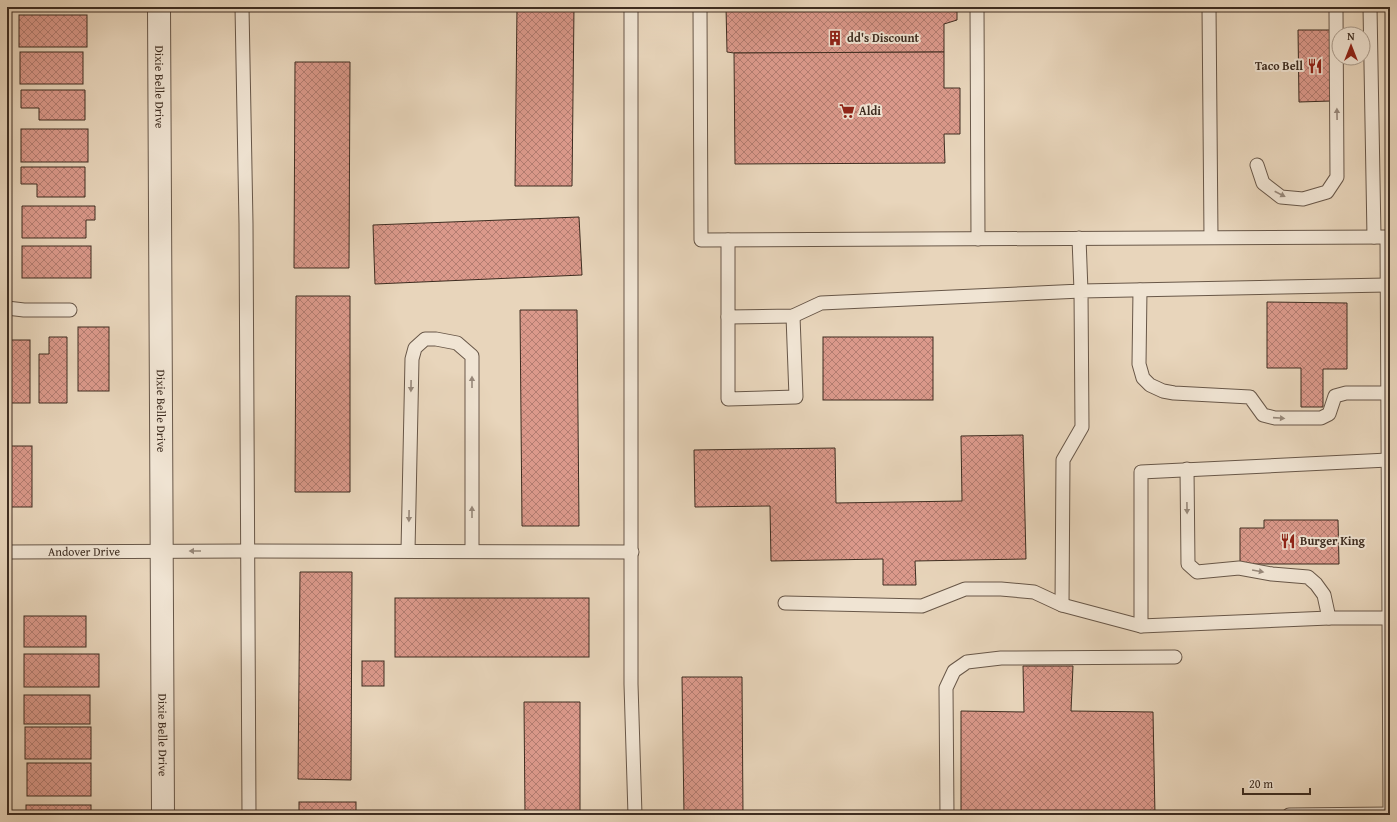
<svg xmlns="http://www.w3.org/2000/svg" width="1397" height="822" font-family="'Gentium Book Plus',serif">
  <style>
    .building { fill: url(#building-cross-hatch); stroke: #3e2d21 }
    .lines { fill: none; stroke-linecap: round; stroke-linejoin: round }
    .service-casing { stroke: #685748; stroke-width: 15 }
    .tertiary-casing { stroke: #685748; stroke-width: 24 }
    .service { stroke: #f0e4d3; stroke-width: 13 }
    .tertiary { stroke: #f0e4d3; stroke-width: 22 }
    .oneway { fill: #97887a }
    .labels { text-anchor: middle; stroke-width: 4; stroke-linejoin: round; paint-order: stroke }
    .poi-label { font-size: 12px; font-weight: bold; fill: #3e2d21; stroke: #f0e4d3; text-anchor: start }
    .street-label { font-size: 12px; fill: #3e2d21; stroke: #f0e4d3 }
  </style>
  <defs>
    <pattern id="building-cross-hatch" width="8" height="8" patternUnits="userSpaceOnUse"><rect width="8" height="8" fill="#db998b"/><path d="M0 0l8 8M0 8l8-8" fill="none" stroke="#b37d71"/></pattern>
  </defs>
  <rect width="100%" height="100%" fill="#e8d5bb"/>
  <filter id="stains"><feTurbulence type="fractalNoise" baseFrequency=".005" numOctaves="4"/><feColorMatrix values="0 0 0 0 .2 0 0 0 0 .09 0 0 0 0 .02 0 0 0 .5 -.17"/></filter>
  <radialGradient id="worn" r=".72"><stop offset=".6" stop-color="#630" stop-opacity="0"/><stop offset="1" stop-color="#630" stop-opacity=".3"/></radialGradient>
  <g class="building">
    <polygon points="517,7 574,7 572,186 515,186"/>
    <polygon points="726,7 957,7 957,20 944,24 944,52 734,53 727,52"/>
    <rect x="19" y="15" width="68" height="32"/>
    <polygon points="1298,30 1331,30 1331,101 1299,102"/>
    <rect x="20" y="52" width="63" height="32"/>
    <polygon points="944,52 944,88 960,88 960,134 944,134 945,163 735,164 734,53"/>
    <polygon points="295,62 350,62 349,268 294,268"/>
    <polygon points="21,90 85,90 85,120 39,120 39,108 21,108"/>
    <rect x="21" y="129" width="67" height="33"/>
    <polygon points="21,167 85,167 85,197 37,197 37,184 21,184"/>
    <polygon points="22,206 95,206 95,220 86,220 86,238 22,238"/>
    <polygon points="579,217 582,275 375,284 373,225"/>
    <rect x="22" y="246" width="69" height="32"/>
    <polygon points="296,296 350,296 350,492 295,492"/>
    <polygon points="1267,302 1347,303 1347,369 1323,369 1323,407 1301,407 1301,368 1267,368"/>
    <polygon points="520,310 577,310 579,526 522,526"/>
    <rect x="78" y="327" width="31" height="64"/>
    <polygon points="49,337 67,337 67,403 39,403 39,354 49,354"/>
    <rect x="823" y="337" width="110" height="63"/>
    <rect x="7" y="340" width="23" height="63"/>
    <polygon points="1023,435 1026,559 915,561 916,585 883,585 883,559 771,561 770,506 695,507 694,450 835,448 836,503 962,501 961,436"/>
    <rect x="7" y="446" width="25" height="61"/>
    <polygon points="1264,520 1338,520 1339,564 1240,564 1240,528 1264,528"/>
    <polygon points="300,572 352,572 351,780 298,779"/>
    <rect x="395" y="598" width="194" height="59"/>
    <rect x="24" y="616" width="62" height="31"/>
    <rect x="24" y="654" width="75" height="33"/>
    <rect x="362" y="661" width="22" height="25"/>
    <polygon points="1023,666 1073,666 1071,711 1153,712 1155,815 961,815 961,711 1024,712"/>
    <polygon points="682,677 742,677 743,815 684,815"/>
    <rect x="24" y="695" width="66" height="29"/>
    <polygon points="524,702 580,702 580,815 525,815"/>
    <rect x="25" y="727" width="66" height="32"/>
    <rect x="27" y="763" width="64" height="33"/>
    <rect x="299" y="802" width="57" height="13"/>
    <rect x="26" y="805" width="65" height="10"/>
  </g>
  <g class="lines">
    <defs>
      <g id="service">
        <polyline points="242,7 246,224 249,815"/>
        <polyline points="631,7 631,684 635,815"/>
        <polyline points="700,7 701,240 1390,237"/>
        <polyline points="977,7 978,239"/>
        <polyline points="1209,7 1211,237"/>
        <polyline points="1370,7 1374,237"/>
        <polyline points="1257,165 1263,183 1281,197 1303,199 1327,192 1337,177 1336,10"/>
        <polyline points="1387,237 1390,815"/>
        <polyline points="728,240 728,317 793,316 821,303 1081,291 1079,238"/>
        <polyline points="1140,290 1139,364 1143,378 1150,385 1163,391 1174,393 1250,397 1263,415 1275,418 1321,418 1329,414 1335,396 1346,393 1390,393"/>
        <polyline points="7,308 24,310 70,310"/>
        <polyline points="728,317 728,399 796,397 793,316"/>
        <polyline points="1187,469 1188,564 1197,572 1239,568 1272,574 1308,577 1316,584 1324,595 1329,618"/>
        <polyline points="408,551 412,359 415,348 425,339 436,339 457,343 472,356 472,551"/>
        <path id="s1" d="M7,552L248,551L632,552"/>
        <polyline points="785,603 922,606 965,589 1001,589 1034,592 1062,605 1141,626 1329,618 1390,618"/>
        <polyline points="1062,605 1063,460 1082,427 1081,291 1387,285"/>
        <polyline points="1141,626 1141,472 1388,460"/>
        <polyline points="947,815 946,688 954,671 967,662 1001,658 1175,657"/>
        <polyline points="1289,815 1390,814"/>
      </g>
      <g id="tertiary">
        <path id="s2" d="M159,7L163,815"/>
      </g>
    </defs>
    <use href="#service" class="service-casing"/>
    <use href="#tertiary" class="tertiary-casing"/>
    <use href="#service" class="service"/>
    <use href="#tertiary" class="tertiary"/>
  </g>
  <defs><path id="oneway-solid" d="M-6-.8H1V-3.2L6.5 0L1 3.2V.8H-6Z"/></defs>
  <g class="oneway">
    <use href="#oneway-solid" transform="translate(1337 114) rotate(-91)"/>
    <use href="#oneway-solid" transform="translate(1280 194) rotate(27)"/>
    <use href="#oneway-solid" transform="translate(472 382) rotate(-90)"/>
    <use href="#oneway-solid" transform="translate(411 386) rotate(91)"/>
    <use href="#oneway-solid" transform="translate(1279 418) rotate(4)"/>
    <use href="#oneway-solid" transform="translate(1187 508) rotate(89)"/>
    <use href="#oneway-solid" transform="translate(472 512) rotate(-90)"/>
    <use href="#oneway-solid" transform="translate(409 516) rotate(91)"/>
    <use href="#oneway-solid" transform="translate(195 551) rotate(180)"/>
    <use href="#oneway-solid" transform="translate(1258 571) rotate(10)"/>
  </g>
  <defs>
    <symbol id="building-bare" viewBox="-9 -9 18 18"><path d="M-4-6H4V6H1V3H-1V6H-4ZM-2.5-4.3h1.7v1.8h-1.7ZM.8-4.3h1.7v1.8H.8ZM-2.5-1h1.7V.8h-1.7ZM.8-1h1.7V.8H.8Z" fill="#8f2418" stroke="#f0e4d3" stroke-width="2.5" paint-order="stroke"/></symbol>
    <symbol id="restaurant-bare" viewBox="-9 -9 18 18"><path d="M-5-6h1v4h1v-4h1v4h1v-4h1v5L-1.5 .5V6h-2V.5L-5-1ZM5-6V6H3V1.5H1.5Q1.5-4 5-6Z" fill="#8f2418" stroke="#f0e4d3" stroke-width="2.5" paint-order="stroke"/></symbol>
    <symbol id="supermarket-bare" viewBox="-9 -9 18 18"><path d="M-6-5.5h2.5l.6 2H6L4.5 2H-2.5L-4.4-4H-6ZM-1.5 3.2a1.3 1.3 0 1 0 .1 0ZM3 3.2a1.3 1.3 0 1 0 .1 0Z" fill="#8f2418" stroke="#f0e4d3" stroke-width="2.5" paint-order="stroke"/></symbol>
  </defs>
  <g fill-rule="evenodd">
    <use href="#building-bare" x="824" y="27" width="22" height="22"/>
    <use href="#restaurant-bare" x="1304" y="55" width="22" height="22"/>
    <use href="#supermarket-bare" x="836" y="100" width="22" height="22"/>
    <use href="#restaurant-bare" x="1277" y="530" width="22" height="22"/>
  </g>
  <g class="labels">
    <g class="poi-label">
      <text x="847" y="42">dd's Discount</text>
      <text x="1303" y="70" text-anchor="end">Taco Bell</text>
      <text x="859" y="115">Aldi</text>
      <text x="1300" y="545">Burger King</text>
    </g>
    <g class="street-label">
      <text dy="4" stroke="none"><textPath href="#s2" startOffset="80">Dixie Belle Drive</textPath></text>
      <text dy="4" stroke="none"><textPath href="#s2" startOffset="404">Dixie Belle Drive</textPath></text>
      <text dy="4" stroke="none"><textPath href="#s1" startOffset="77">Andover Drive</textPath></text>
      <text dy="4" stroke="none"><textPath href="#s2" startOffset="728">Dixie Belle Drive</textPath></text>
    </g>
  </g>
  <rect width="1397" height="822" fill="none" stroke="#e8d5bb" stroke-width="24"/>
  <rect x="8" y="8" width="1381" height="806" fill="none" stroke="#3e2d21" stroke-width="2"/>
  <rect x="12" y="12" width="1373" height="798" fill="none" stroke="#3e2d21"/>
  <g transform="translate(1351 46)"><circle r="19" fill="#f0e4d3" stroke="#a99b8c"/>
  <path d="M0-3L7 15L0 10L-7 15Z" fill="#8f2418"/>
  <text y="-6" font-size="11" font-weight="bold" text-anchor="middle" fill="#3e2d21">N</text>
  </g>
  <path d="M1243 788v6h67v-6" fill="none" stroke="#3e2d21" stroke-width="2"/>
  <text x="1249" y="788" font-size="12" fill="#3e2d21" stroke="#f0e4d3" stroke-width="3" paint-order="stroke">20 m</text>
  <rect width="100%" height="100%" filter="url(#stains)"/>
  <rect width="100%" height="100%" fill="url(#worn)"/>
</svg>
